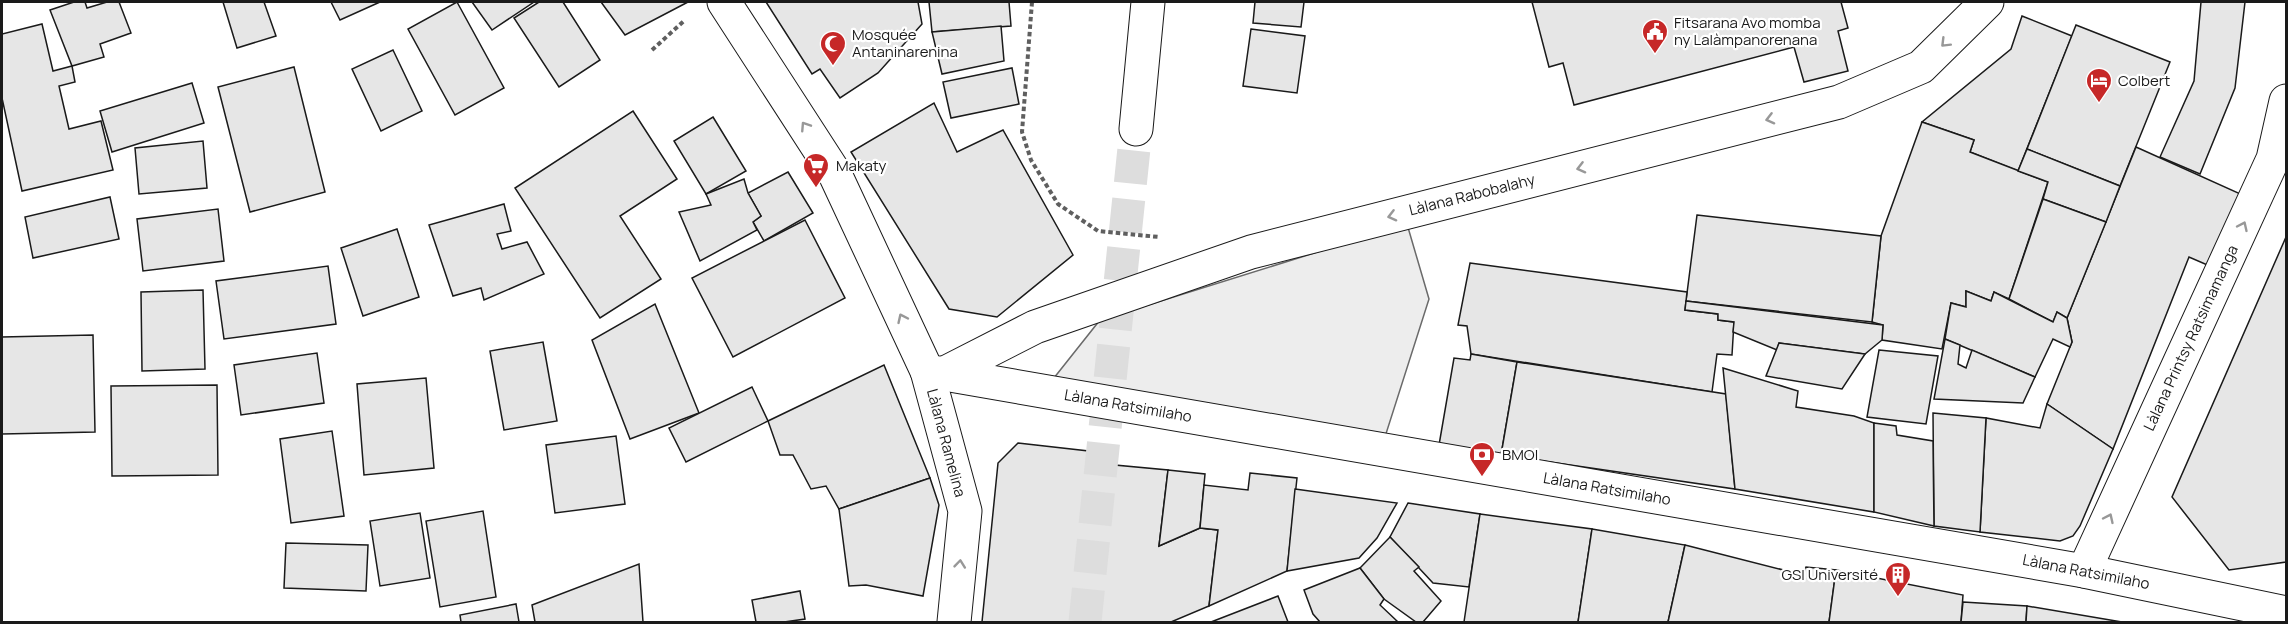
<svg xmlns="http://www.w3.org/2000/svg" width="2288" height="624" font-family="Manrope,sans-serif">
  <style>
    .built { fill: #ededed; stroke: #6a6a6a; stroke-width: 1.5 }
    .building { fill: #e6e6e6; stroke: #1a1a1a; stroke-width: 1.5 }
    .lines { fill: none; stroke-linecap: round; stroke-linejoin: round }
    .primary-tunnel { stroke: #ddd; stroke-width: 33; stroke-dasharray: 33 16; stroke-linecap: butt }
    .street-casing { stroke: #1a1a1a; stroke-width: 35 }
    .secondary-casing { stroke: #1a1a1a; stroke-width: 35 }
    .primary-casing { stroke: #1a1a1a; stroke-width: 35 }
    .path { stroke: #5f5f5f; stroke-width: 4; stroke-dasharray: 4.5 3; stroke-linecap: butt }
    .street { stroke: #fff; stroke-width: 33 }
    .secondary { stroke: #fff; stroke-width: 33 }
    .primary { stroke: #fff; stroke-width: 33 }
    .oneway { stroke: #989898 }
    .labels { text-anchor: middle; stroke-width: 4.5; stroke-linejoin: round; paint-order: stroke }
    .poi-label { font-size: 15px; fill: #1a1a1a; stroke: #fff; text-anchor: start }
    .street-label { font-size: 15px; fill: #1a1a1a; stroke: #fff }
  </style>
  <rect width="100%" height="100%" fill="#fff"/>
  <polygon class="built" points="1407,224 1429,299 1384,440 1046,388 1100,320"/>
  <g class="building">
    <polygon points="74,2 85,2 87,8 107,2 119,2 131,33 100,44 104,57 72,66 50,10"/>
    <polygon points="223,2 264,2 276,36 237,48"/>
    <polygon points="331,2 380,2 340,20"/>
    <polygon points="457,2 504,88 455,115 408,29"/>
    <polygon points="472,2 534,2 492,30"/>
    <polygon points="539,2 563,2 600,60 559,87 514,18"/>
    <polygon points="601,2 688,2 625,35"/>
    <polygon points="766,2 918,2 922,24 878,73 840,98 820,69 812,74"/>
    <polygon points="929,2 1009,2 1011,26 932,32"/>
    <polygon points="1255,2 1304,2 1301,27 1253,23"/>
    <polygon points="1532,2 1841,2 1848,28 1838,31 1848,71 1804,82 1794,47 1574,105 1563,63 1549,67"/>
    <polygon points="2201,2 2245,2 2235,88 2200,174 2160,157 2194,81"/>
    <polygon points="2022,16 2072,36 2018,171 1970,152 1974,140 1922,122 2011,49"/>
    <polygon points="42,24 53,71 72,66 75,82 59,86 69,129 101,121 113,170 22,191 2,98 2,34"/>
    <polygon points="2076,25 2170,62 2120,186 2027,149"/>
    <polygon points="1001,26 1004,61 942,74 932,32"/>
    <polygon points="1251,29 1305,36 1297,93 1243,86"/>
    <polygon points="393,50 422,111 381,131 352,69"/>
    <polygon points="294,67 325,192 250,212 218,87"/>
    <polygon points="1012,68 1019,104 951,118 943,82"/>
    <polygon points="192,83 204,123 112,152 100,111"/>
    <polygon points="934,103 957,152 1003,130 1073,255 997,317 949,309 851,152"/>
    <polygon points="633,111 677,179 620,216 661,279 600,318 515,188"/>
    <polygon points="713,117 746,171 706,194 674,141"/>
    <polygon points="1922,122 1974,140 1970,152 2048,182 2009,299 1994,292 1991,301 1966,291 1966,307 1951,303 1942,349 1882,340 1883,325 1872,322 1881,236"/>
    <polygon points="203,141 207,188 139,194 135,148"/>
    <polygon points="2136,147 2245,196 2212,267 2189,257 2113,449 2047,404 2072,342 2067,318"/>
    <polygon points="2027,149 2120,186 2106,222 2043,199 2048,182 2018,171"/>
    <polygon points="788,172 813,213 764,241 753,222 761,216 748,193"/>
    <polygon points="744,179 748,193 761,216 753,222 757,230 700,261 679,212 711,205 706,194"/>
    <polygon points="110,197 119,239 33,258 25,217"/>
    <polygon points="2043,199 2106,222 2067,318 2057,312 2053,322 2009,299"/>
    <polygon points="504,204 511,231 497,234 502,249 527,242 544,274 484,300 481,288 453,296 429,225"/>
    <polygon points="218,209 224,261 143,271 137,219"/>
    <polygon points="1697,215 1881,236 1872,322 1686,301"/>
    <polygon points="805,220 845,298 733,357 692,278"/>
    <polygon points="397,229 419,297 363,316 341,248"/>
    <polygon points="2286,237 2286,562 2229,570 2172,497"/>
    <polygon points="1470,263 1687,292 1685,310 1718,314 1718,320 1734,322 1732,355 1717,354 1712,392 1471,354 1467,326 1458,325"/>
    <polygon points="328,266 336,324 224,339 216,281"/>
    <polygon points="203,290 205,369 142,371 141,292"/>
    <polygon points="1966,291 1991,301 1994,292 2053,322 2057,312 2067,318 2072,342 2070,347 2053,339 2035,377 1945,339 1951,303 1966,307"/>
    <polygon points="1686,301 1883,325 1882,340 1865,354 1779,343 1777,350 1733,332 1734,322 1718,320 1718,314 1685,310"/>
    <polygon points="655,304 699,413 630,439 592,340"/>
    <polygon points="93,335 95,432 2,434 2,337"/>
    <polygon points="1945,339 1960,345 1958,364 1966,368 1972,350 2035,377 2023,403 1934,399"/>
    <polygon points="543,342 557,421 504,430 490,351"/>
    <polygon points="1779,343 1865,354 1842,389 1766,376"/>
    <polygon points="1879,350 1938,356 1926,424 1867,417"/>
    <polygon points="317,353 324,403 241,415 234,365"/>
    <polygon points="1471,354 1517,362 1501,455 1439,445 1454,358 1470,360"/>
    <polygon points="1517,362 1726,394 1735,489 1501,455"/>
    <polygon points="884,365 930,478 839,509 826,486 811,489 793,455 780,455 768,421"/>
    <polygon points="1723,368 1798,391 1796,407 1854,416 1874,423 1874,512 1735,489"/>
    <polygon points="426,378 434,468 364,475 357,384"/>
    <polygon points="217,385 218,475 112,476 111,386"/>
    <polygon points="752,387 768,421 686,462 669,428"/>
    <polygon points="2047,404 2113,449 2080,526 2073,536 2060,541 1980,532 1986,418 2040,428"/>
    <polygon points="1933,413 1986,418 1980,532 1934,526"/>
    <polygon points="1874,423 1896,426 1897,435 1933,441 1934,526 1874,512"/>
    <polygon points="332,431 344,516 291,523 280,439"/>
    <polygon points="616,436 625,504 555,513 546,445"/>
    <polygon points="1018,443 1115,454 1115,465 1168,470 1159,546 1200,528 1218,530 1209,606 1171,622 982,622 998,463"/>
    <polygon points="1168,470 1205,474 1200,528 1159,546"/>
    <polygon points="1250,473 1297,478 1287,571 1209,606 1218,530 1200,528 1204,485 1248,490"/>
    <polygon points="930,478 939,505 923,596 866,585 849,586 839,509"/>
    <polygon points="1295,489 1397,503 1377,538 1359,558 1287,571"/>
    <polygon points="1408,503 1480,514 1469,587 1433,583 1390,537"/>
    <polygon points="483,511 496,597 440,607 426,521"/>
    <polygon points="420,513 430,578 380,586 370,521"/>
    <polygon points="1480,514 1592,529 1578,622 1464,622"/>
    <polygon points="1592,529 1685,545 1668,622 1578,622"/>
    <polygon points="1390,537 1419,567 1414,571 1441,601 1423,622 1416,622 1384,599 1360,568"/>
    <polygon points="286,543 368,545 366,591 284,588"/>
    <polygon points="1685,545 1803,575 1806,567 1836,570 1829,622 1668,622"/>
    <polygon points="639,564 643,622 535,622 532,605"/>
    <polygon points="1360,568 1384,599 1380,605 1397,621 1395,622 1320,622 1313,614 1304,590"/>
    <polygon points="1836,570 1963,595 1961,622 1829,622"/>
    <polygon points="800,591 805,619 784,622 756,622 752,600"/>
    <polygon points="1278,596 1288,622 1211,622"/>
    <polygon points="1963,602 2027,606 2026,622 1961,622"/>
    <polygon points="516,604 519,622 461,622 460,615"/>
    <polygon points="2027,606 2122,622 2026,622"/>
  </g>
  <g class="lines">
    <polyline class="primary-tunnel" points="1085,622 1136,129"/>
    <defs>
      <g id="street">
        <polyline points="927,371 965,511 954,622"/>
        <polyline points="943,374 1035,327 1251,252 1839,102 1921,67 1987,2"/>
        <polyline points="2084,571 2273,159 2286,101"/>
      </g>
      <polyline id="secondary" points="724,2 834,172 927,371 2084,571 2286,613"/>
      <polyline id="primary" points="1136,129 1148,2"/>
    </defs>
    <use href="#street" class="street-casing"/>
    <use href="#secondary" class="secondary-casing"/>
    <use href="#primary" class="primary-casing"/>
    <g class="path">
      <polyline points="1032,2 1022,132 1031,160 1058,204 1098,231 1159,237"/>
      <polyline points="652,50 685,20"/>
    </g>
    <use href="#street" class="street"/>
    <use href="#secondary" class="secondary"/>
    <use href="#primary" class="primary"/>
  </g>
  <defs><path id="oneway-chevron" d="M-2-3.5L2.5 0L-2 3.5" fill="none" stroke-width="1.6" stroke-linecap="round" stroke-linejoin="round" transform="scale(1.5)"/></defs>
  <g class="oneway">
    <use href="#oneway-chevron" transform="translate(1945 43) rotate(135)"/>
    <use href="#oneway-chevron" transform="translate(1770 119) rotate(166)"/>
    <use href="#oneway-chevron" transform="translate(805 126) rotate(-123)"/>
    <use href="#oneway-chevron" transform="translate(1581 168) rotate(166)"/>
    <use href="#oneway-chevron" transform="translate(1392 216) rotate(166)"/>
    <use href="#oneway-chevron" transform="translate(2243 226) rotate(-65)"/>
    <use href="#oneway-chevron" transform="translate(902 318) rotate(-115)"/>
    <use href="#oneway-chevron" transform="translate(2109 518) rotate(-65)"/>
    <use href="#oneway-chevron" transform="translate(960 564) rotate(-84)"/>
  </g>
  <defs>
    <symbol id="civic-pin" viewBox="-11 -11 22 30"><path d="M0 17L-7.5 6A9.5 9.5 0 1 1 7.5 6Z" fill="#c62828" stroke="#fff"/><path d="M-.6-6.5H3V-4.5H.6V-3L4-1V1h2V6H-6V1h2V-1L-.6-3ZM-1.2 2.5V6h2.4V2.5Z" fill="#fff"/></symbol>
    <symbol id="mosque-pin" viewBox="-11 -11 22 30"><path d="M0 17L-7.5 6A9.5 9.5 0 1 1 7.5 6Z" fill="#c62828" stroke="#fff"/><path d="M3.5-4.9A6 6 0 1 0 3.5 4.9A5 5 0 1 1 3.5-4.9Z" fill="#fff"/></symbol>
    <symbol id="hotel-pin" viewBox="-11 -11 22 30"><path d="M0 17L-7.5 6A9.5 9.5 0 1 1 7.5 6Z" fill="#c62828" stroke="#fff"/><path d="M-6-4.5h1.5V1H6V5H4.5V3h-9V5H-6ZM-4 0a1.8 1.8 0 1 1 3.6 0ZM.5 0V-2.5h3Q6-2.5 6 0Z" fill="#fff"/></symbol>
    <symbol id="supermarket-pin" viewBox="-11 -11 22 30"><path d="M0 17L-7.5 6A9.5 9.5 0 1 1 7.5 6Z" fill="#c62828" stroke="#fff"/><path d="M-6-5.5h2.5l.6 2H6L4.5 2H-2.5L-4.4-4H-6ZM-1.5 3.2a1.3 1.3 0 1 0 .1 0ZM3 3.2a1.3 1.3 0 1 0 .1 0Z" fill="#fff"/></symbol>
    <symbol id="bank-pin" viewBox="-11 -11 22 30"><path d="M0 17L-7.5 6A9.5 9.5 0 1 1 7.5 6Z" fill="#c62828" stroke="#fff"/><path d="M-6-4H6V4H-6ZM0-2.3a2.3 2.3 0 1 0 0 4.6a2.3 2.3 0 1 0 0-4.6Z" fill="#fff"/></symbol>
    <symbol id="building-pin" viewBox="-11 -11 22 30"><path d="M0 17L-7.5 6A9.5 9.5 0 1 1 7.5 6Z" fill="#c62828" stroke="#fff"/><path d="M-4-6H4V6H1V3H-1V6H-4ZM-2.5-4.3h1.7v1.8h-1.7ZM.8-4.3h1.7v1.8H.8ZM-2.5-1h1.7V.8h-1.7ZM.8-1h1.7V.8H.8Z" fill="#fff"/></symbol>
  </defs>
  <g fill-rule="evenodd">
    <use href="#civic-pin" x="1640" y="17" width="30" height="40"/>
    <use href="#mosque-pin" x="818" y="29" width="30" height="40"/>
    <use href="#hotel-pin" x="2084" y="66" width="30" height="40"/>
    <use href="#supermarket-pin" x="801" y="151" width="30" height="40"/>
    <use href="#bank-pin" x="1467" y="440" width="30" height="40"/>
    <use href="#building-pin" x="1883" y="560" width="30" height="40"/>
  </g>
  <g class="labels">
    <g class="poi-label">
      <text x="1674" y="28">Fitsarana Avo momba<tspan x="1674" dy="17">ny Lalàmpanorenana</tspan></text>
      <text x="852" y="40">Mosquée<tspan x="852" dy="17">Antaninarenina</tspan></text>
      <text x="2118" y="86">Colbert</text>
      <text x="836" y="171">Makaty</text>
      <text x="1502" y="460">BMOI</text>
      <text x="1878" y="580" text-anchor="end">GSI Université</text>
    </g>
    <g class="street-label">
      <text transform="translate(1472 195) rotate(-14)" y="5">Làlana Rabobalahy</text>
      <text transform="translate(2191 338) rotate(-65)" y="5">Làlana Printsy Ratsimamanga</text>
      <text transform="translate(1128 406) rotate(10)" y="5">Làlana Ratsimilaho</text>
      <text transform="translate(946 443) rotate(75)" y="5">Làlana Ramelina</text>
      <text transform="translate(1607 489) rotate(10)" y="5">Làlana Ratsimilaho</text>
      <text transform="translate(2086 572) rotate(11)" y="5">Làlana Ratsimilaho</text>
    </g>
  </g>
  <rect width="2288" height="624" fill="none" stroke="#1a1a1a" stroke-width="6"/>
</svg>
